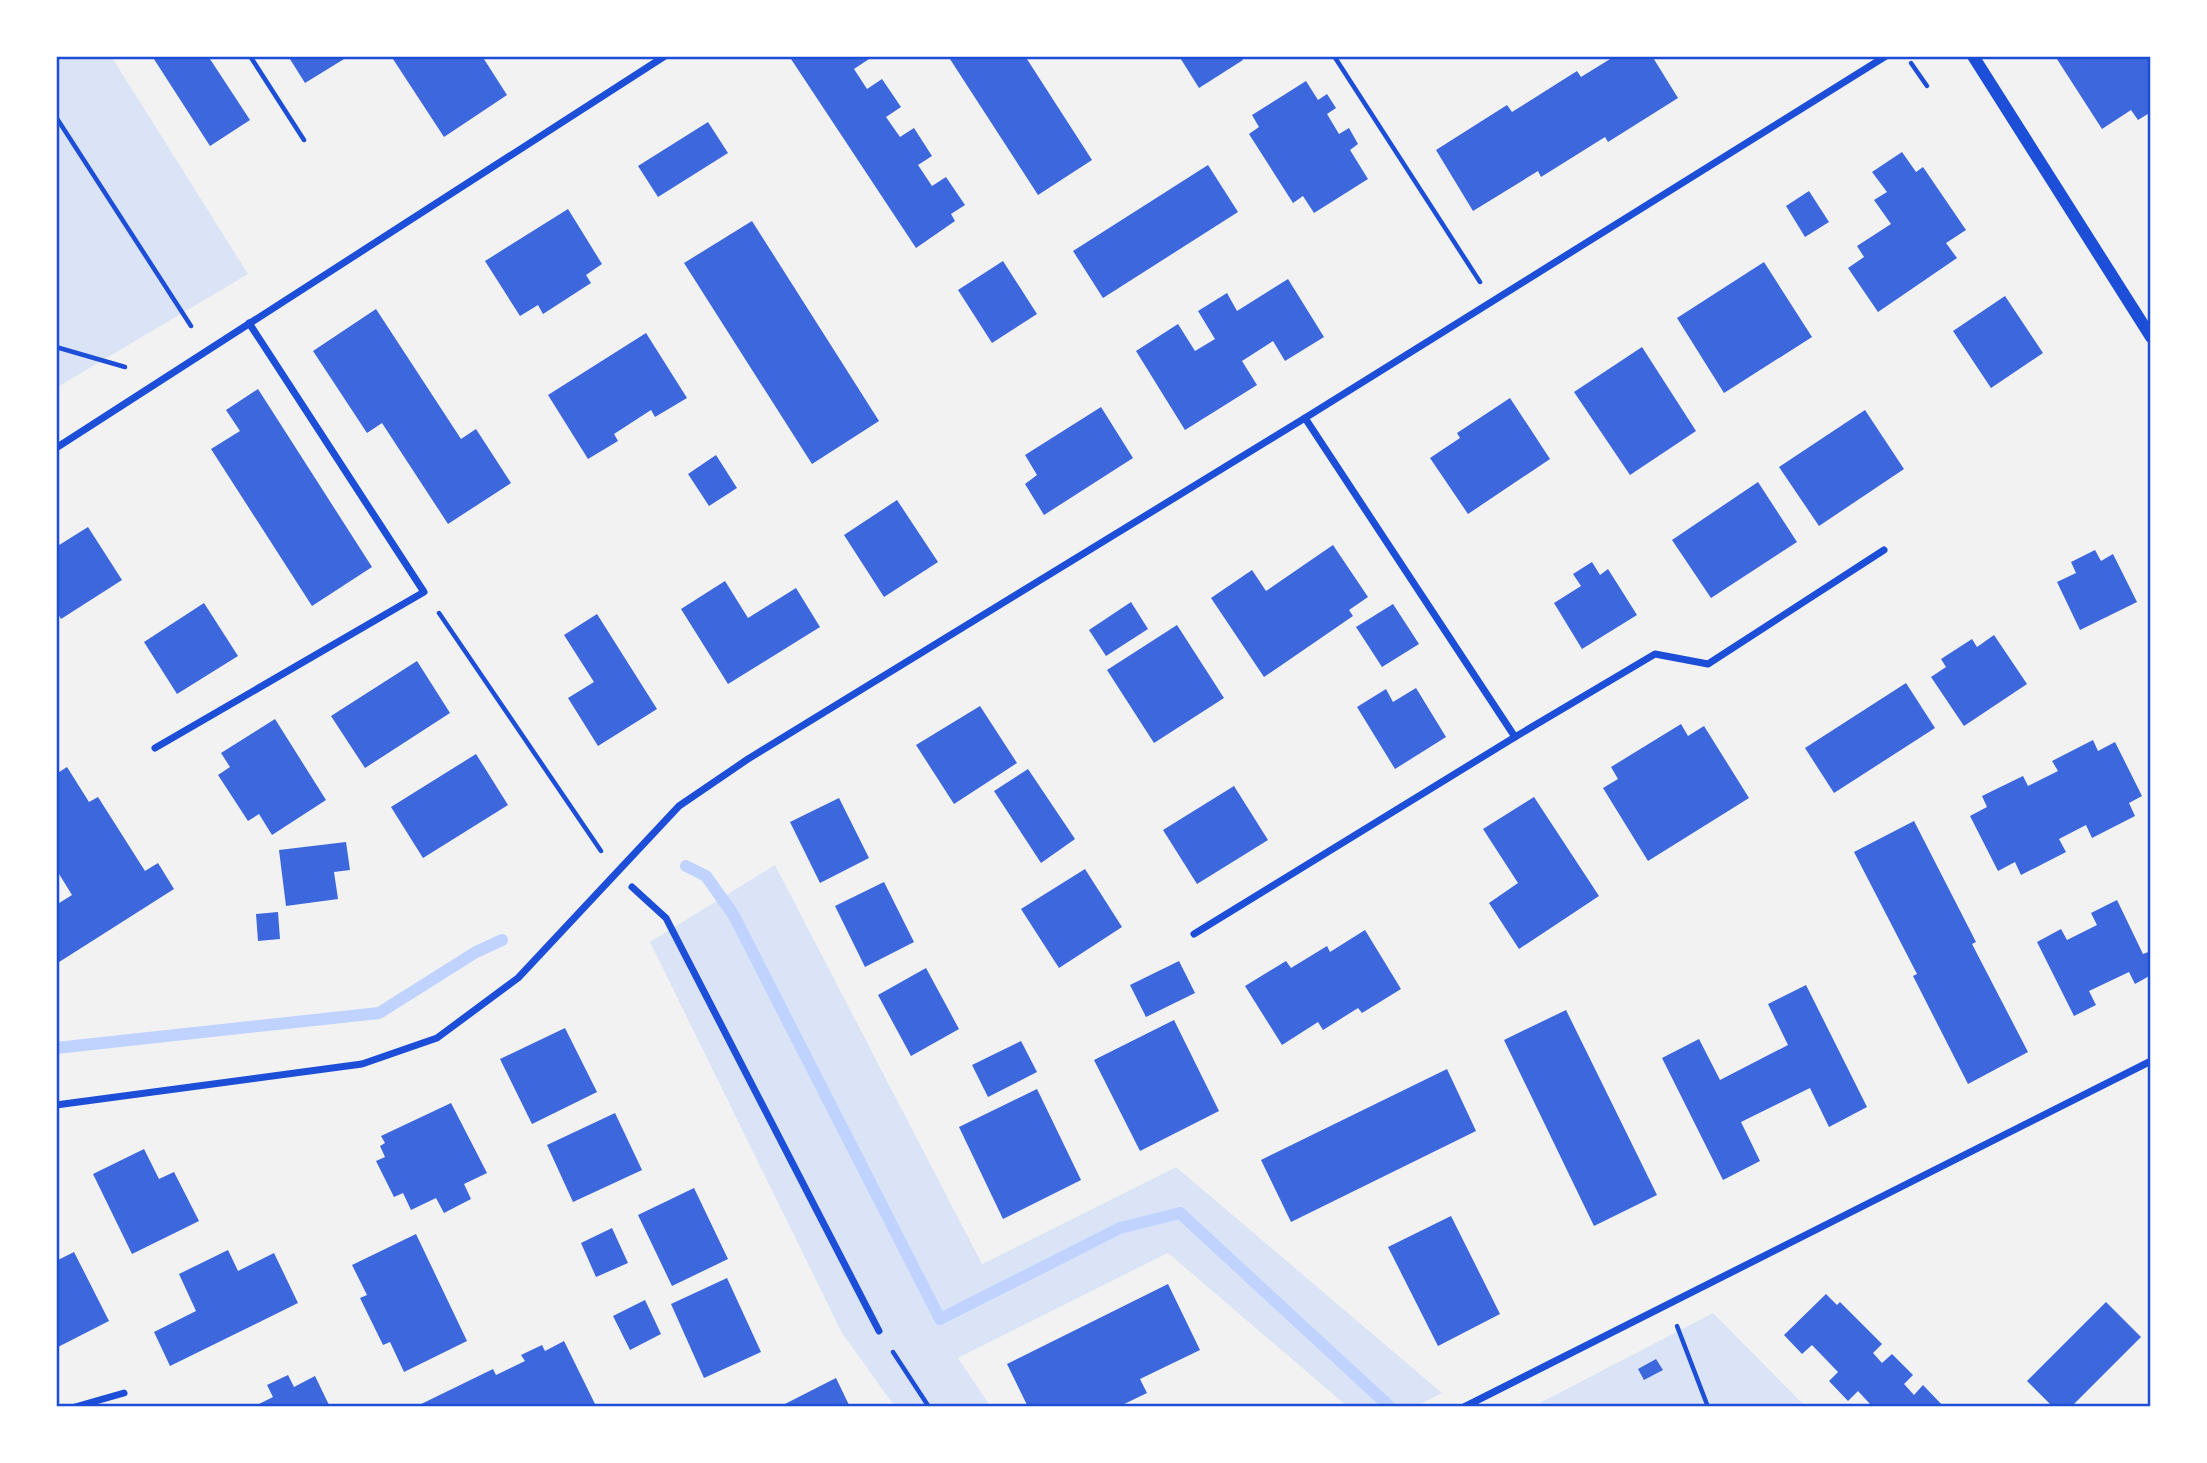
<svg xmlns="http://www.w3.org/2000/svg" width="2207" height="1463" font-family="Lora,serif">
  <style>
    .green { fill: #dbe4f7 }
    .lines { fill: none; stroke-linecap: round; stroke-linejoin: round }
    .stream { stroke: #bfd3fe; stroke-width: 12 }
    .building { fill: #3d67dc }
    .path { stroke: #1d4ed8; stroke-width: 4.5 }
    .minor { stroke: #1d4ed8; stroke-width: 7 }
    .tertiary { stroke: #1d4ed8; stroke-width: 12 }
    .neatline { fill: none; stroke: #1d4ed8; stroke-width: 2.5 }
  </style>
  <rect width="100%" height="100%" fill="#f2f2f2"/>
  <g class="green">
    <polygon points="56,56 111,56 248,274 56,388"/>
    <polygon points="775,865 982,1264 1176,1167 1442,1393 1415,1407 1348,1407 1168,1253 958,1358 991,1407 895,1407 842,1333 650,942"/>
    <polygon points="1713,1313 1806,1407 1532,1407"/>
  </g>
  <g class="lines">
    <g class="stream">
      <polyline points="686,866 706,876 733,914 940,1319 1120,1228 1180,1213 1390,1407"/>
      <polyline points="56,1048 379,1013 476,952 502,940"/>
    </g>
  </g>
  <g class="building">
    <polygon points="152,56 208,56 250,120 210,146"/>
    <polygon points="288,56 349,56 305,83"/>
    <polygon points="391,56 482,56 507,95 444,137"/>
    <polygon points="789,56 867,56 869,59 854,69 867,89 882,79 901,107 886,117 900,137 914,128 932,156 918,165 932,186 946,177 965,205 951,214 955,221 916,248"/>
    <polygon points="948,56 1025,56 1092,160 1038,195"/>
    <polygon points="1179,56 1240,56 1243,60 1199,88"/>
    <polygon points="1615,56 1652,56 1678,98 1608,142 1605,137 1541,177 1538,171 1473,211 1436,150 1507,105 1512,112 1577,71 1581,77"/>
    <polygon points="2055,56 2147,56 2151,62 2151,112 2138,120 2131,110 2102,129"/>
    <polygon points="1306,81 1318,100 1327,94 1336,108 1327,114 1339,134 1349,128 1358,144 1350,150 1368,179 1314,213 1303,196 1293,203 1249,134 1259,127 1252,115"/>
    <polygon points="708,122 728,153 658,197 638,166"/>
    <polygon points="1902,152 1916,172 1923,167 1966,230 1946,243 1957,258 1878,312 1848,268 1864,257 1857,246 1891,224 1874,200 1887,192 1872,172"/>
    <polygon points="1208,165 1238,212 1103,298 1073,251"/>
    <polygon points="1809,191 1829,222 1805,237 1786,206"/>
    <polygon points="568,209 602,264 586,275 591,283 543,314 538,305 520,316 485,261"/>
    <polygon points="752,221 879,421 812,464 684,263"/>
    <polygon points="1003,261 1037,314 992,343 958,290"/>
    <polygon points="1764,262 1812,337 1724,393 1677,318"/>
    <polygon points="1288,279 1324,337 1285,361 1273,341 1242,361 1257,385 1185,430 1136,351 1178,324 1195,351 1215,339 1198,311 1227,293 1237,311"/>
    <polygon points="2005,296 2043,353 1991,388 1953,331"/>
    <polygon points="376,309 461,439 476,429 511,483 448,524 382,423 367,433 313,351"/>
    <polygon points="646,333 687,398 655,417 651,410 614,434 618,441 588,459 548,395"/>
    <polygon points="1642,347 1696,431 1630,475 1574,392"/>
    <polygon points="258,389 372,567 312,606 211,449 240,431 226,410"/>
    <polygon points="1510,398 1550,459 1468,514 1430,458 1460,438 1457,433"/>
    <polygon points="1101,407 1133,458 1044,515 1025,484 1037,475 1025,455"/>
    <polygon points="1865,410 1904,469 1819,526 1779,467"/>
    <polygon points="716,455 737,488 709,506 688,474"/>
    <polygon points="1758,482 1797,542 1711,598 1672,540"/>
    <polygon points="897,500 938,562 884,597 844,535"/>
    <polygon points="88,527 122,580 61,619 56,610 56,547"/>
    <polygon points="1333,545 1368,597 1349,610 1353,616 1264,677 1211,598 1252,570 1266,591"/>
    <polygon points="2095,550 2101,561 2113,554 2137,602 2080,630 2057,582 2076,573 2071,562"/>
    <polygon points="1592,562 1600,575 1608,569 1637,615 1582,649 1554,603 1581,586 1573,574"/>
    <polygon points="725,581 748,618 796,588 820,627 728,684 681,609"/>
    <polygon points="1131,602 1148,629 1106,656 1089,630"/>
    <polygon points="204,603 238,656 177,694 144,642"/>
    <polygon points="1393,604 1419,644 1382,667 1356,627"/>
    <polygon points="597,614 657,709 598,746 568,698 594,682 564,635"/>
    <polygon points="1177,625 1224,698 1154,743 1107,670"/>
    <polygon points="1994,635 2027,684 1964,726 1931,677 1946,667 1941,659 1972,639 1977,647"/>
    <polygon points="417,661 450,713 365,768 331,716"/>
    <polygon points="1906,683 1935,728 1834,793 1805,748"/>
    <polygon points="1416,688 1446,737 1395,769 1357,707 1386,689 1393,702"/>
    <polygon points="980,706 1017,763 954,804 916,745"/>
    <polygon points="275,719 326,800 272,835 259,814 248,821 218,775 230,767 221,753"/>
    <polygon points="1681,724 1688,736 1704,726 1749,798 1648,861 1603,788 1618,779 1611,767"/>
    <polygon points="2093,740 2098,751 2115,742 2142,796 2129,803 2135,816 2092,838 2086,825 2059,839 2066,852 2021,875 2015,862 1998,871 1970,816 1987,807 1982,796 2023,776 2028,786 2058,771 2052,761"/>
    <polygon points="476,754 508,805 423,858 391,807"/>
    <polygon points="67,767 89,802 98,797 145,871 158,863 174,889 56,964 56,905 72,895 56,869 56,774"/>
    <polygon points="1028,769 1075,839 1041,863 994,791"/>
    <polygon points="1234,786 1268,840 1197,884 1163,830"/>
    <polygon points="1534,797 1599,896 1519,949 1489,903 1518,883 1483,829"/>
    <polygon points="839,798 869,858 820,883 790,822"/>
    <polygon points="1914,821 1976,942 1972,944 2028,1052 1968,1084 1913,976 1917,974 1854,852"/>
    <polygon points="346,842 350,870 334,872 338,899 286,906 279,850"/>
    <polygon points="1085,869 1122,927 1059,968 1021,909"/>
    <polygon points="884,882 914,942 865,967 835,906"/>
    <polygon points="2117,900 2143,954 2151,951 2151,975 2135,984 2129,972 2089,991 2096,1005 2074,1016 2037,942 2061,929 2067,940 2097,925 2091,913"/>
    <polygon points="278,912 280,939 258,941 256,914"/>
    <polygon points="1365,930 1401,989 1362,1013 1358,1008 1323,1030 1318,1022 1282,1045 1245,986 1286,961 1291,968 1327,946 1330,952"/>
    <polygon points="1179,961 1195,993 1146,1017 1130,985"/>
    <polygon points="926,968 959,1029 911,1056 878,995"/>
    <polygon points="1806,985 1867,1107 1829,1127 1810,1088 1741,1122 1760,1161 1723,1180 1662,1058 1699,1039 1720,1080 1788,1045 1768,1004"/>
    <polygon points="1566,1010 1657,1195 1594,1226 1504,1040"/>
    <polygon points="1174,1020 1219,1111 1140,1151 1094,1060"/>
    <polygon points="565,1028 597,1092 532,1124 500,1059"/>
    <polygon points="1021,1041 1037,1072 988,1097 972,1065"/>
    <polygon points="1447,1069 1476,1131 1291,1222 1261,1160"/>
    <polygon points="1037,1089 1081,1180 1003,1219 959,1127"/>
    <polygon points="451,1103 487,1173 464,1184 471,1199 444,1213 436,1198 411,1210 403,1193 394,1197 376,1161 385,1157 380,1146 385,1143 381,1136"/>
    <polygon points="615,1113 642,1170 573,1202 547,1145"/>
    <polygon points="144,1149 159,1179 174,1172 199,1221 132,1254 93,1174"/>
    <polygon points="694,1188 728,1259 672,1286 638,1215"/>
    <polygon points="1451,1216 1500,1314 1438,1346 1388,1247"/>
    <polygon points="612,1228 628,1263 596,1277 581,1243"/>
    <polygon points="416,1234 467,1341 404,1372 390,1342 383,1345 360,1298 367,1295 352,1265"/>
    <polygon points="228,1250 238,1271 274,1253 298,1303 170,1366 154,1332 196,1311 179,1274"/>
    <polygon points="74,1252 109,1321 56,1348 56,1261"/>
    <polygon points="727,1278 761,1352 704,1378 671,1304"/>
    <polygon points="1168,1284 1200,1350 1140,1379 1147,1393 1118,1407 1028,1407 1007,1364"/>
    <polygon points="1826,1294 1837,1305 1840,1302 1882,1344 1873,1353 1882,1363 1892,1354 1913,1375 1904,1384 1914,1395 1923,1385 1944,1407 1867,1407 1870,1404 1858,1391 1848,1401 1829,1381 1838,1372 1812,1345 1802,1354 1784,1335"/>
    <polygon points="645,1300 661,1334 630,1350 613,1316"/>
    <polygon points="2106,1302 2141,1337 2071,1407 2053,1407 2027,1381"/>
    <polygon points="564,1341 595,1404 588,1407 415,1407 493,1369 496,1375 525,1361 521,1355 542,1345 545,1351"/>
    <polygon points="1656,1359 1663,1370 1644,1380 1638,1369"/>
    <polygon points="288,1375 294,1387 315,1376 330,1407 253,1407 273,1397 267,1385"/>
    <polygon points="836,1378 850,1407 779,1407"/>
  </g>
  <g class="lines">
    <g class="path">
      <polyline points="250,56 304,140"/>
      <polyline points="1334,56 1480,282"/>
      <polyline points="1911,63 1927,86"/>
      <polyline points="56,117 191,326"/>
      <polyline points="56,347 125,367"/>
      <polyline points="439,613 601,851"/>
      <polyline points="1677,1326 1708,1407"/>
      <polyline points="893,1352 929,1407"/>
    </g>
    <g class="minor">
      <polyline points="1305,418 1515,737"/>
      <polyline points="56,448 665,56"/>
      <polyline points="155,748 424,592 249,323"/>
      <polyline points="632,887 666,918 879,1331"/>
      <polyline points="1194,934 1515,737 1655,654 1708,664 1884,550"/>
      <polyline points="56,1105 362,1064 437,1038 518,978 679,806 748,759 1305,418 1886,56"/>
      <polyline points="75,1407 124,1393"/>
      <polyline points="1464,1407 2151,1061"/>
    </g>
    <polyline class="tertiary" points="1973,56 2151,337"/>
  </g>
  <rect width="2207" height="1463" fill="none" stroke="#ffffff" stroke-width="116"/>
  <rect x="58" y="58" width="2091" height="1347" class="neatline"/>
</svg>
